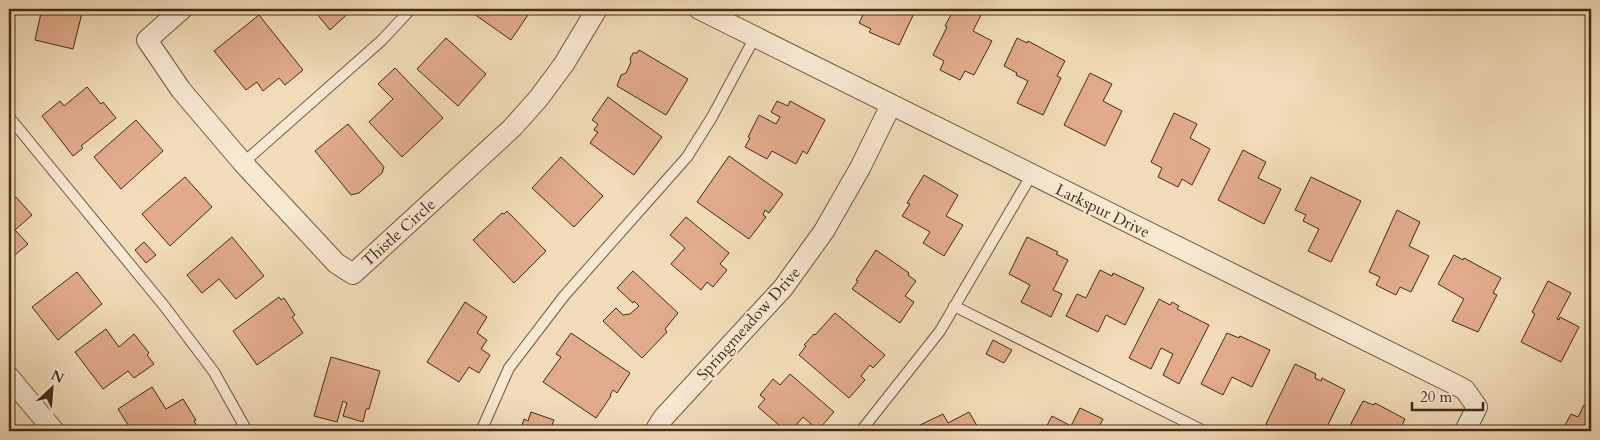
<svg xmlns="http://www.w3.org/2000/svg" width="1600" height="440" font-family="Cardo,serif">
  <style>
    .building { fill: #e2ab8c; stroke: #452b15 }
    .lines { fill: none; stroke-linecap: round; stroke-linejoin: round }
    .service-casing { stroke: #70573e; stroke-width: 12 }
    .minor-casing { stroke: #70573e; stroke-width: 22 }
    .service { stroke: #f7e8d2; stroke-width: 10 }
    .minor { stroke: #f7e8d2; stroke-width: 20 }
    .labels { text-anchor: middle; stroke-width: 4; stroke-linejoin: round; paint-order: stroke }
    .street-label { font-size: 16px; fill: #452b15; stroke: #f7e8d2 }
  </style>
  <rect width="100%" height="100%" fill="#f2dcb9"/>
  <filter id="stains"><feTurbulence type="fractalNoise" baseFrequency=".004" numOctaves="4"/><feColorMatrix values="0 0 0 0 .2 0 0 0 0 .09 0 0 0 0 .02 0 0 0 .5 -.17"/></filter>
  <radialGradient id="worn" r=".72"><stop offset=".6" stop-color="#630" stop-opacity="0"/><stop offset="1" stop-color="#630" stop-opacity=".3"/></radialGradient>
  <g class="building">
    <polygon points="25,9 83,9 73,49 35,40 41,13"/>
    <polygon points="313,9 353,9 330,30"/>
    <polygon points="467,9 532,9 511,40"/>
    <polygon points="866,9 916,9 899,45 869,32 871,29 859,23"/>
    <polygon points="954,9 969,9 981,15 973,31 992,41 974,75 965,71 960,80 940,70 944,61 933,55 947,27 945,26"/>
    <polygon points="259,15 303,70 285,85 279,78 263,91 257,82 246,90 214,51"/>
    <polygon points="446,38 486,74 458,106 417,69"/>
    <polygon points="1017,38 1027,43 1028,41 1065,61 1057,76 1061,78 1043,115 1017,103 1028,81 1016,75 1017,73 1004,66"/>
    <polygon points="639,50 688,79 666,115 617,86 621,75 626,73 631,62 630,59 633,53 637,53"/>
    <polygon points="395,68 443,118 402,157 369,122 393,99 378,84"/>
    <polygon points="1090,73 1112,84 1103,101 1122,111 1105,146 1064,125"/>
    <polygon points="87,87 101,104 103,102 116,118 81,146 83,148 73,156 42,116 60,101 64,106"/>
    <polygon points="608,97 662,137 634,175 590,143 598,132 594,130 598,124 592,120"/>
    <polygon points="777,101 788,106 790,101 825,120 807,154 803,151 796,164 772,151 767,159 745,147 750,138 748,137 759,115 776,124 780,117 771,112"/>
    <polygon points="1174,113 1197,124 1190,138 1210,149 1192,185 1182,179 1178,187 1158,177 1162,168 1151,162"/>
    <polygon points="136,120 163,151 121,189 94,157"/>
    <polygon points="348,124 384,167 382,173 359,193 351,195 315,151"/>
    <polygon points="1243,150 1266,162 1258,178 1281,189 1264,224 1218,200"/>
    <polygon points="729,156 783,194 769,213 765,210 763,215 766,217 749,239 697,202"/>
    <polygon points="561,157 603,196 574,227 532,188"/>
    <polygon points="924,175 958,195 946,216 963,225 944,256 923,243 930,232 902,216 910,204 907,203"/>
    <polygon points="185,177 212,207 170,246 142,214"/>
    <polygon points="1311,177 1361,201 1331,262 1308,251 1319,229 1303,221 1306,215 1295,210"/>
    <polygon points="16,197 32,215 15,230 28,244 9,260 9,203"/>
    <polygon points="1397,210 1420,222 1409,246 1429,256 1411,292 1400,287 1396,295 1376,285 1380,277 1369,272"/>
    <polygon points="507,211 546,251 514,283 473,240 502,213 504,214"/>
    <polygon points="686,217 729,253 720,264 727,270 713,287 707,282 701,290 671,264 685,248 670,235"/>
    <polygon points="232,237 264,276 236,299 219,279 202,293 187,275"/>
    <polygon points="1027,237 1058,252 1056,254 1068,260 1053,290 1062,294 1051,317 1021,302 1030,285 1009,274"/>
    <polygon points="144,242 156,255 146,263 135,250"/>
    <polygon points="876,250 909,273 908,275 916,281 905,296 914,302 900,323 852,289 858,281 856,280"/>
    <polygon points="1454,255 1463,260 1464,258 1501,278 1493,293 1497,295 1478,332 1452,321 1464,299 1438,284"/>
    <polygon points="1100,270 1112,276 1113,273 1144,288 1125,325 1106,315 1098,332 1066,316 1077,294 1086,298"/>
    <polygon points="633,271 678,313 665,329 667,332 642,358 603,321 616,308 623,315 630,314 639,306 634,301 633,303 617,288"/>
    <polygon points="77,272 102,304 58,340 32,307"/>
    <polygon points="1548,281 1571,293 1557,319 1559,320 1560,317 1579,327 1561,362 1521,342 1535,314 1532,312"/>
    <polygon points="279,297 281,300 284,298 295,315 292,317 303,333 257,365 233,331"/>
    <polygon points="1159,299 1170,305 1172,302 1179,306 1177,309 1209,325 1179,384 1163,375 1173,354 1161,348 1151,369 1129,358"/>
    <polygon points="465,302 487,317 477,333 487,340 481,349 490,355 479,373 469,367 459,382 427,362"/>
    <polygon points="835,313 885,355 873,368 870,365 861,376 865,380 849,398 799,355 806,346 804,345 814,334 815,335"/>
    <polygon points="106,329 119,347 134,334 149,353 147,355 154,364 134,378 128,371 103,389 75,352"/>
    <polygon points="571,333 630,373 617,393 613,390 610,395 611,396 596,418 543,382 561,357 556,354"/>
    <polygon points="1227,333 1239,338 1240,336 1270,350 1252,387 1232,377 1223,395 1201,384"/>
    <polygon points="993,340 1012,350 1004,363 986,354"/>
    <polygon points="331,357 380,371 369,409 366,409 363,422 343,416 347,403 343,401 337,422 314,416"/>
    <polygon points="1295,364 1316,374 1315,378 1321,381 1322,378 1345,390 1325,431 1281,431 1266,424"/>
    <polygon points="790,374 834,412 818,430 803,417 791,431 786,431 758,407 765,399 760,395 773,379 780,385"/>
    <polygon points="152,387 166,409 183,399 196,420 194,421 200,431 132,431 118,409"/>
    <polygon points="1363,401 1374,405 1375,403 1405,419 1399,431 1347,431"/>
    <polygon points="1584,405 1591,409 1591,431 1562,431 1571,414 1578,417"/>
    <polygon points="1080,408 1103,419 1097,431 1044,431 1052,416 1071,426"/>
    <polygon points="531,412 554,420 551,428 559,431 520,431 524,419 528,421"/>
    <polygon points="969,412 980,431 914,431 921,428 920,425 943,414 948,423"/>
  </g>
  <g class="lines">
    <defs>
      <g id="service">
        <polyline points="9,117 165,307 214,372 247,431"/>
        <polyline points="243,163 381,41 411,9"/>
        <polyline points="954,306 1204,431"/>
        <polyline points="481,431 509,368 564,296 687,157 712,117 755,37"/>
        <polyline points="861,431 940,331 1032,174"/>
      </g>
      <g id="minor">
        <polyline points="182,9 147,40 181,90 243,163 336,263 353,274 512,128 538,99 564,64 597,9"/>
        <polyline points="699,9 1458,386 1465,390 1477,407 1465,431"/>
        <polyline points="9,377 54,431"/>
        <polyline points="655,431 663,418 783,288 824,231 860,168 891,105"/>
      </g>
    </defs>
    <use href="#service" class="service-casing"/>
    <use href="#minor" class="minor-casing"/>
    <use href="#service" class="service"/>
    <use href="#minor" class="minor"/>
  </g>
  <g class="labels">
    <g class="street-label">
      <text transform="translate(1103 210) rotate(26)" y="6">Larkspur Drive</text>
      <text transform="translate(398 232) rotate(-42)" y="6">Thistle Circle</text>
      <text transform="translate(748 323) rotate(-48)" y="6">Springmeadow Drive</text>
    </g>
  </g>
  <rect width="1600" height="440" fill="none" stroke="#f2dcb9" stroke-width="30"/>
  <rect x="10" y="10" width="1580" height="420" fill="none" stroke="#452b15" stroke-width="2.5"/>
  <rect x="15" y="15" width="1570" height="410" fill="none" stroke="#452b15"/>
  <g transform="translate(52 388) rotate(26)" stroke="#f7e8d2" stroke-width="4" paint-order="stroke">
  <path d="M0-4L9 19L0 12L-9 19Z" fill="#452b15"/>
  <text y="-8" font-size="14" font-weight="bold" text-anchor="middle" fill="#452b15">N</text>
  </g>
  <path d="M1412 402v8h71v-8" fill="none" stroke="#452b15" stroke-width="2.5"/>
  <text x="1420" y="402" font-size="15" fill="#452b15" stroke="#f7e8d2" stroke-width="4" paint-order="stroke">20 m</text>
  <rect width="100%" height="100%" filter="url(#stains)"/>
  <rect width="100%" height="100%" fill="url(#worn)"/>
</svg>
